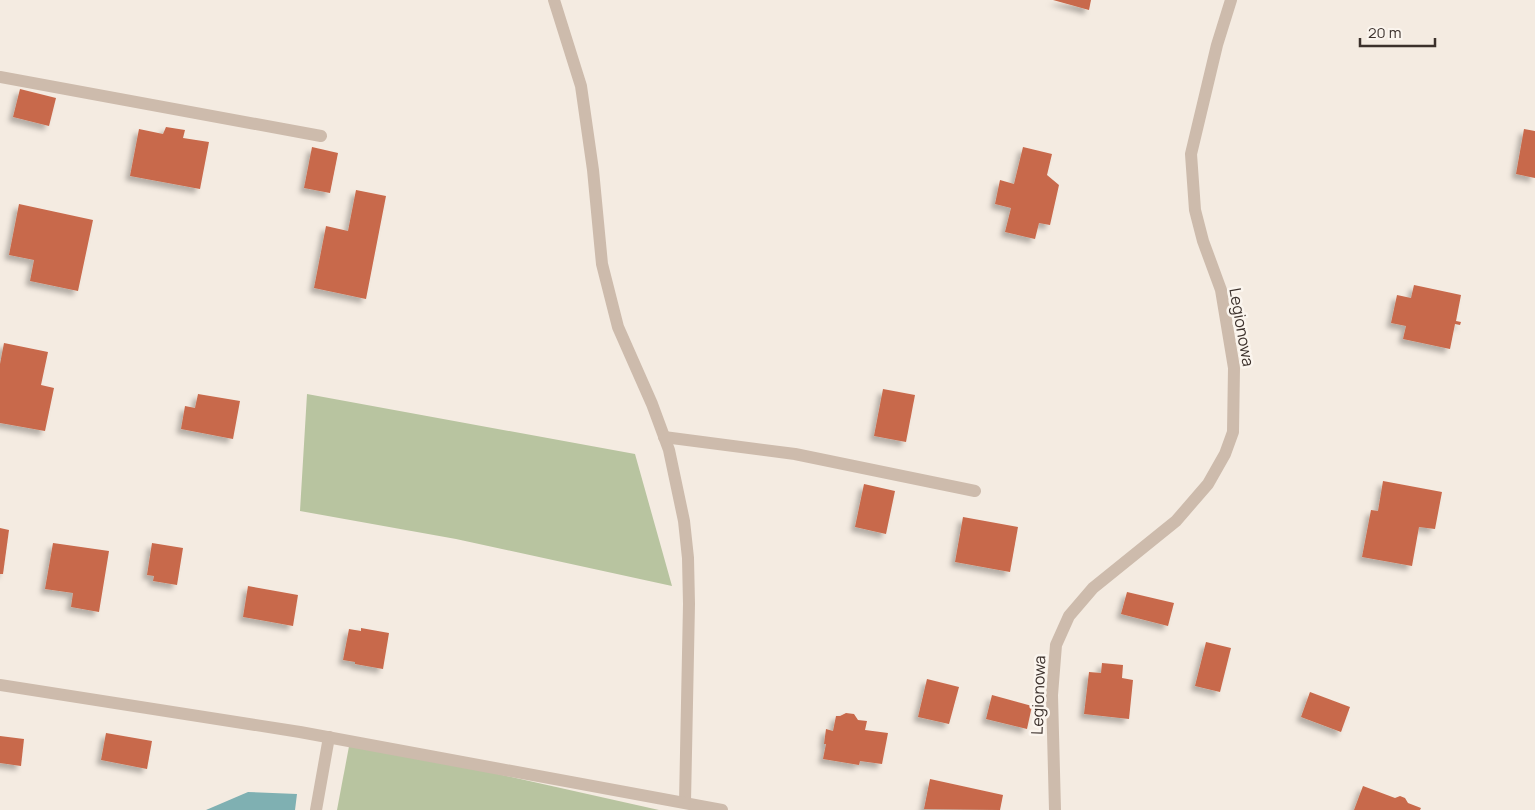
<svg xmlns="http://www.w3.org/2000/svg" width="1535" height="810" font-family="Manrope,sans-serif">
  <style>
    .green { fill: #b8c4a0 }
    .water { fill: #7fb0b2 }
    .building { fill: #c8694b; filter: url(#shadow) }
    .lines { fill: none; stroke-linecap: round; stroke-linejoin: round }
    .lane { stroke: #cdbbac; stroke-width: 12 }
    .street { stroke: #cdbbac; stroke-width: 12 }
    .labels { text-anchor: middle; stroke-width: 5; stroke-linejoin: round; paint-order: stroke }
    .street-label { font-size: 16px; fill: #3b302b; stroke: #fbf5ee }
  </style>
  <defs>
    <filter id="shadow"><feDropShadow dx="-4.5" dy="4.5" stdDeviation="2.5" flood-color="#0004"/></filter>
  </defs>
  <rect width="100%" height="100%" fill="#f4ebe1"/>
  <g class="green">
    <polygon points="307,394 635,454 672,586 456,539 300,511"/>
    <polygon points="350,741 659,810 337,810"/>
  </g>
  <polygon class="water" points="248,792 297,794 295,810 206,810"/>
  <g class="building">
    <polygon points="1053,0 1091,0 1089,10"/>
    <polygon points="20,89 56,98 49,126 13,117"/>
    <polygon points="166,127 185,130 183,138 209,142 200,189 130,176 139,129 163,134"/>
    <polygon points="1524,129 1535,131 1535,178 1516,174"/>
    <polygon points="312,147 338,153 330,193 304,188"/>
    <polygon points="1023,147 1052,154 1047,175 1059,185 1050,225 1039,223 1035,239 1005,232 1011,208 995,204 1000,180 1014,184"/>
    <polygon points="356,190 386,196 366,299 314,288 326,226 348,231"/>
    <polygon points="19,204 93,220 78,291 30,281 34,260 9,255"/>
    <polygon points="1414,285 1461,295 1456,321 1461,322 1460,325 1455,324 1450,349 1403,339 1406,326 1391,323 1397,295 1411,298"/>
    <polygon points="4,343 48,352 41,385 54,388 45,431 0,423 0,364"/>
    <polygon points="883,389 915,395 906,442 874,436"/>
    <polygon points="198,394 240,401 233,439 181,429 185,406 195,408"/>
    <polygon points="1383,481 1442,492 1435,529 1419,527 1412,566 1362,557 1371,510 1378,511"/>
    <polygon points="864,484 895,491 886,534 855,527"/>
    <polygon points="963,517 1018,527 1010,572 955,562"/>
    <polygon points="0,528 9,530 3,574 0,574"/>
    <polygon points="53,543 109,551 99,612 71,607 73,593 45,589"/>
    <polygon points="152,543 183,548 177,585 153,581 154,576 147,575"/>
    <polygon points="248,586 298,595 293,626 243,617"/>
    <polygon points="1127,592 1174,603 1168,626 1121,614"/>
    <polygon points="361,628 389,633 383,669 355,664 355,662 343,660 349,629 361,631"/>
    <polygon points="1206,642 1231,648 1220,692 1195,686"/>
    <polygon points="1102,663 1123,665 1122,678 1133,680 1129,719 1084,714 1089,672 1101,673"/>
    <polygon points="927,679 959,687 949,724 918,717"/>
    <polygon points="1310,692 1350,707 1341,732 1301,717"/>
    <polygon points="992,695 1032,706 1027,729 986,719"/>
    <polygon points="846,713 854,714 858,720 867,721 865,730 888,733 882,764 860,761 859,765 823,759 826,744 824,744 826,729 833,731 836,716 840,716"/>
    <polygon points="106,733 152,741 147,769 101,760"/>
    <polygon points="0,736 24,739 21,766 0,763"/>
    <polygon points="930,779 1003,795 1000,810 924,809"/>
    <polygon points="1363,786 1395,798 1400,796 1405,798 1408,803 1421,808 1420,810 1354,810"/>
  </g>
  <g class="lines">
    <g class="lane">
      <polyline points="0,77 321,136"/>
      <polyline points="664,437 795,454 975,491"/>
      <polyline points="316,810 329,737"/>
    </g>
    <g class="street">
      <polyline points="554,0 581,86 593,170 602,264 618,327 652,404 669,450 684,521 688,558 689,604 685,802"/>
      <polyline points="0,685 300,732 722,810"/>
      <polyline points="1055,810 1052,695 1056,645 1069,616 1093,588 1176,521 1208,484 1225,454 1233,432 1234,368 1221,290 1203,241 1195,210 1191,154 1217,45 1231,0"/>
    </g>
  </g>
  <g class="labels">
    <g class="street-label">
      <text transform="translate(1242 327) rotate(80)" y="6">Legionowa</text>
      <text transform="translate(1038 695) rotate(-88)" y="6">Legionowa</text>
    </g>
  </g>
  <path d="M1360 38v8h75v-8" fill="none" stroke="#3b302b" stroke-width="2.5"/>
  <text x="1368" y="38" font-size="15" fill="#3b302b" stroke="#fbf5ee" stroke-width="4" paint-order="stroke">20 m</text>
</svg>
